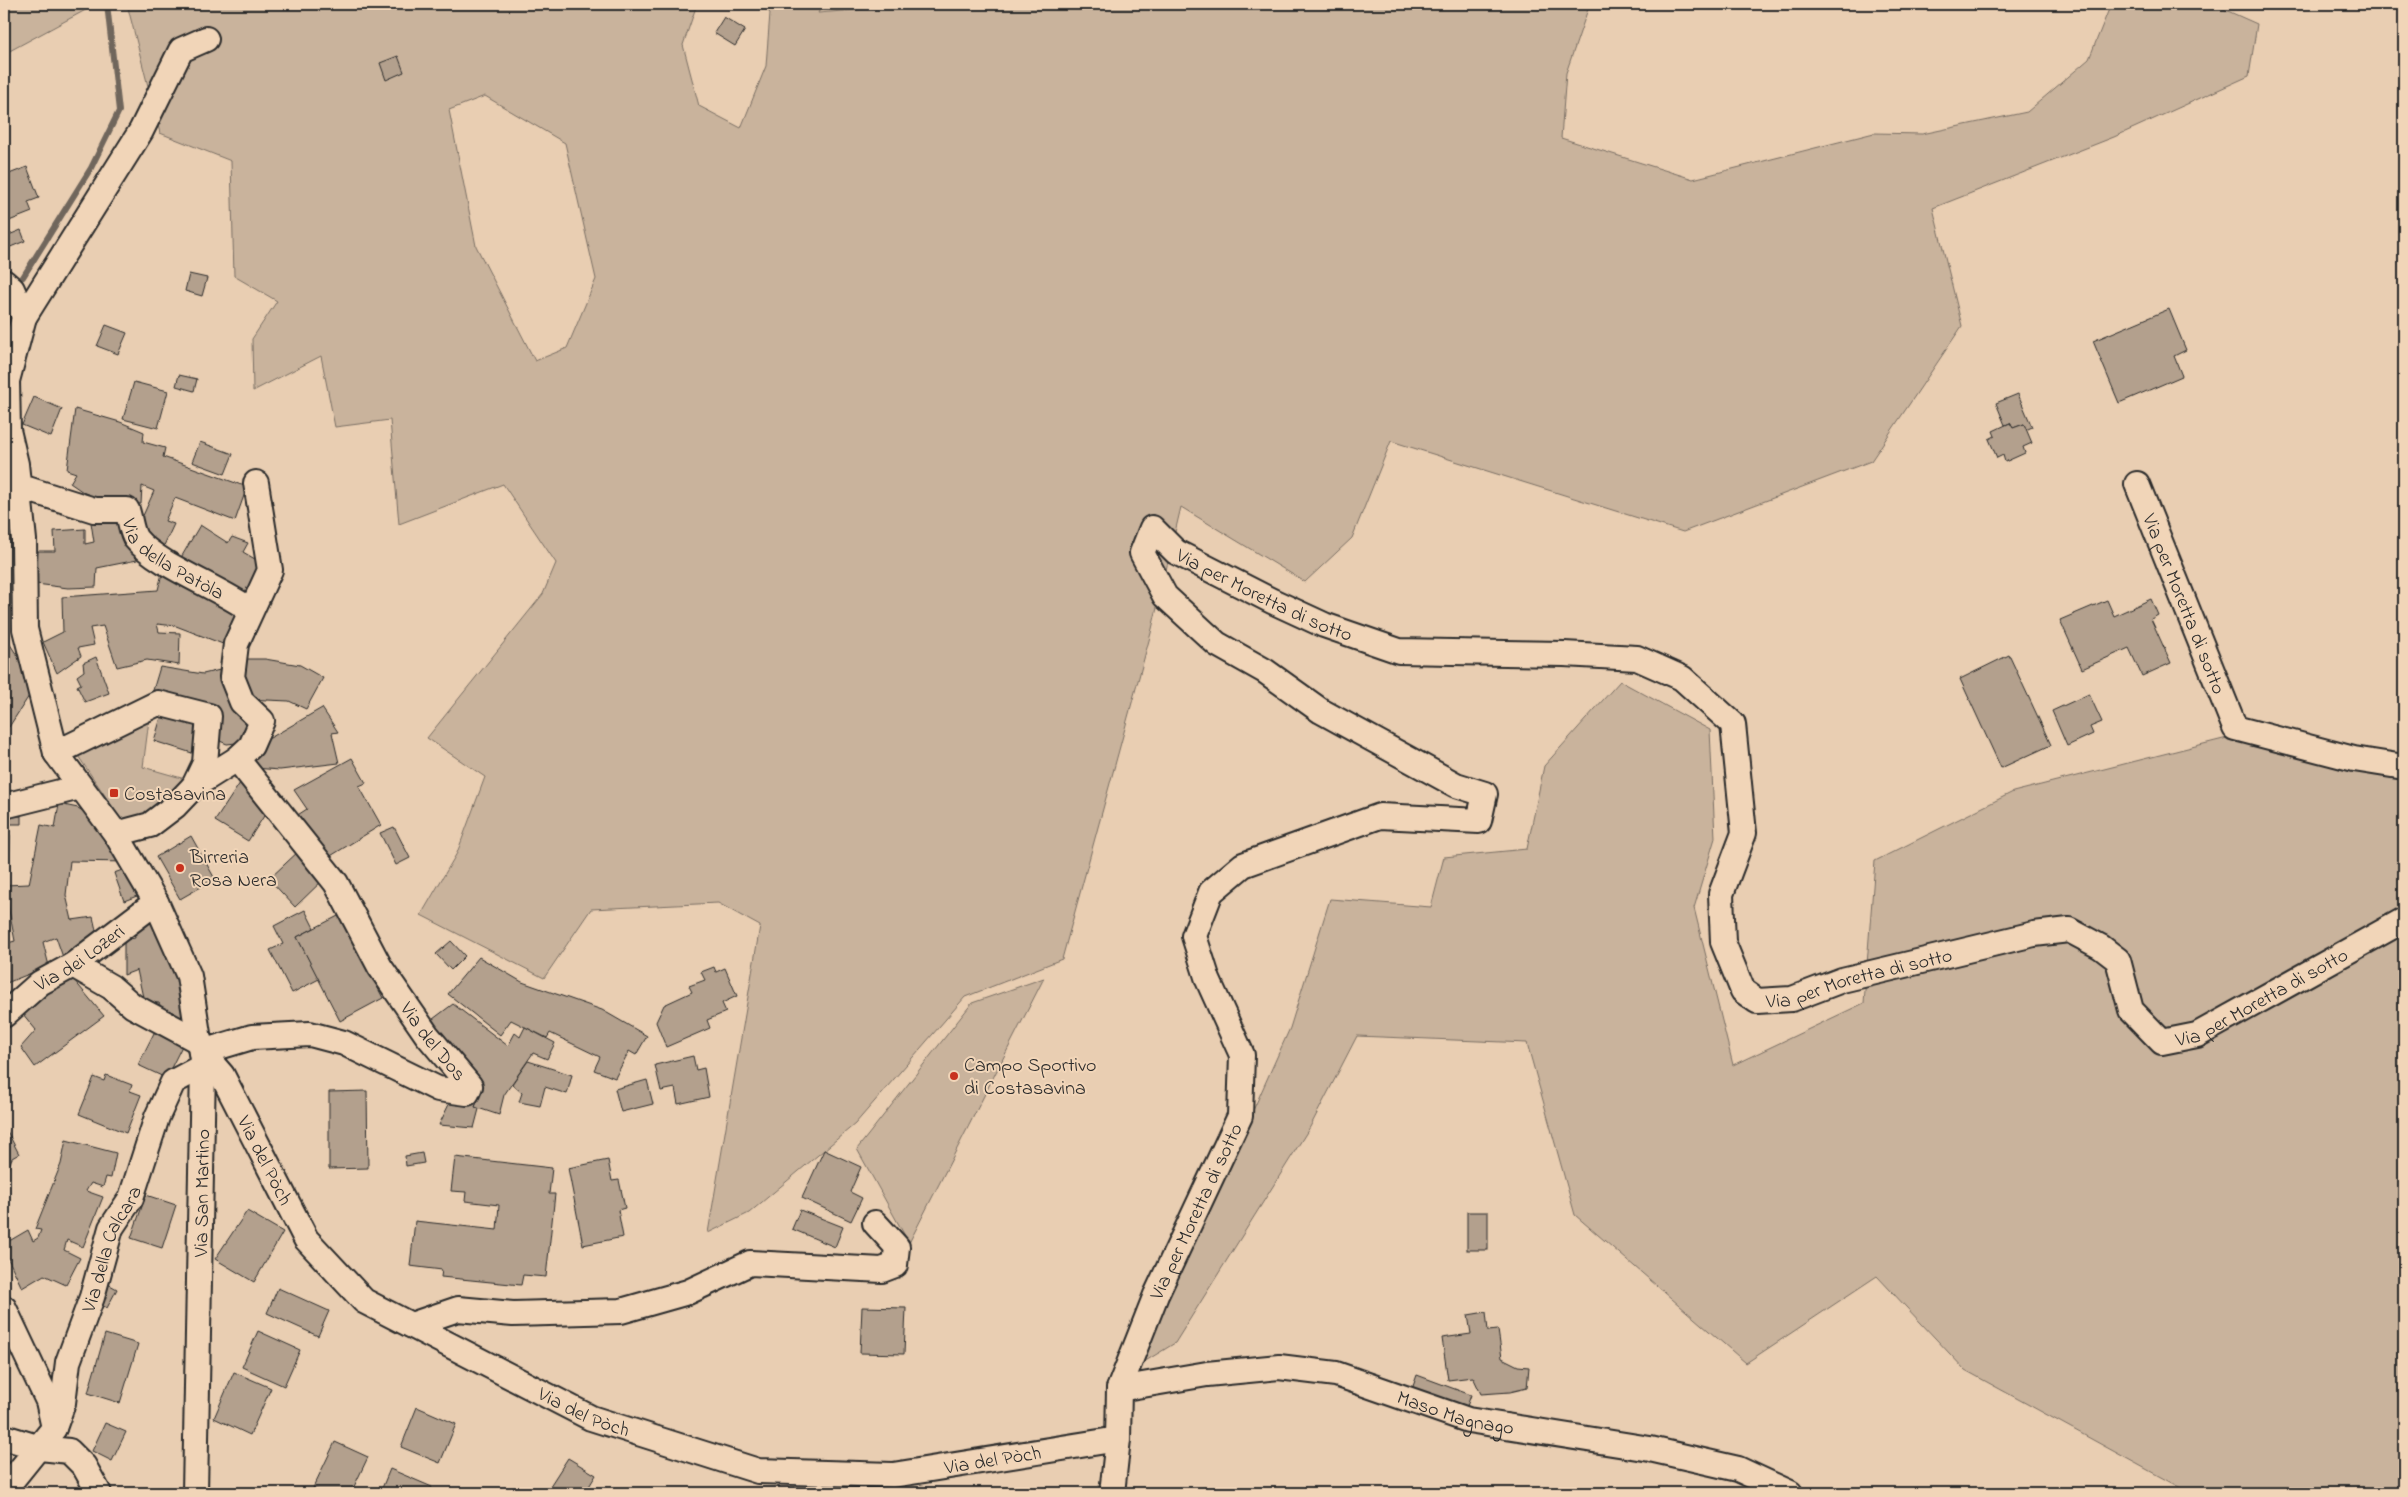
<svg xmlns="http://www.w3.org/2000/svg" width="2408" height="1497" font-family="'Indie Flower',sans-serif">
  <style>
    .green { fill: #c9b39c; stroke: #7a6f64; fill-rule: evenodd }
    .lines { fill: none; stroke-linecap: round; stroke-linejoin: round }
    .stream { stroke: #70665c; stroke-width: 6 }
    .building { fill: #b3a08d; stroke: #2b2b2b }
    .minor-casing { stroke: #2b2b2b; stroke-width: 28 }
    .minor { stroke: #f1d5b8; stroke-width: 24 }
    .poi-dot { fill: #c8321e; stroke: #f1d5b8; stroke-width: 2 }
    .labels { text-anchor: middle; stroke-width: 4; stroke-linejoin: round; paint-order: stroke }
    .street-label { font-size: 20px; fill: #2b2b2b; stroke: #f1d5b8 }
    .poi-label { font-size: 20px; fill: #2b2b2b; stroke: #f1d5b8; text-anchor: start }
  </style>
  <rect width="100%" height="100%" fill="#e9ceb2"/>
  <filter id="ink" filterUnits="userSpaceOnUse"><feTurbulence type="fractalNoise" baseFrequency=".02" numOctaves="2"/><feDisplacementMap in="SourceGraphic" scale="10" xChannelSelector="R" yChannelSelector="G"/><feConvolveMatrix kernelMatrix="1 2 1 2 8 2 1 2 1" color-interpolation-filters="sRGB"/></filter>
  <g filter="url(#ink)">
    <g class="green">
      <polygon points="4,4 76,4 93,6 4,54"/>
      <path d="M127,4H697L683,45L699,106L741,128L766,66L770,13L760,4H823L818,13L929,4H1665L1588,9L1566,73L1561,138L1693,179L1874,133L1922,134L2027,112L2089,59L2111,4H2212L2257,24L2249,76L2114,137L1933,208L1962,326L1871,461L1683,532L1391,441L1352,538L1305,582L1181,507L1151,633L1062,959L965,997L855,1124L749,1213L708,1233L760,926L718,903L591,909L544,978L421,915L457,853L485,777L427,738L543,594L556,563L503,484L399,524L390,420L335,427L321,356L253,391L252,339L277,301L234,276L231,161L160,133ZM485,96L565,143L596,279L567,348L535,361L476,246L449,110Z"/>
      <polygon points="1620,681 1710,730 1715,838 1694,908 1733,1065 1864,1003 1875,861 2013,792 2255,731 2404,781 2404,1493 2190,1493 1965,1370 1877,1276 1746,1363 1575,1215 1527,1043 1357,1036 1310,1127 1175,1343 1139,1365 1290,1028 1330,899 1431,907 1444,857 1527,849 1544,766"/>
      <polygon points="150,712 143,767 192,781 129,831 72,747"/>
      <polygon points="1044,978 909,1243 857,1149 972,1003"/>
    </g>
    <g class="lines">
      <polyline class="stream" points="23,277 91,168 119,111 107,4"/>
    </g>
    <g class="building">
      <polygon points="724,17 745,30 735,46 714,33"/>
      <polygon points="398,56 404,72 386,80 380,63"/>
      <polygon points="27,167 39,198 28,202 32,212 4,223 4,176"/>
      <polygon points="21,230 25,241 8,248 4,237"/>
      <polygon points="189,274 207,278 202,296 185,291"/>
      <polygon points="2169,309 2186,350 2174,356 2182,376 2119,403 2093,341"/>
      <polygon points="106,325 127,333 118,354 97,346"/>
      <polygon points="179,375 197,379 194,391 176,386"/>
      <polygon points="134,382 168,391 158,428 123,419"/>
      <polygon points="2018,394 2032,427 2026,430 2024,424 2013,428 2010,423 2005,425 1996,403"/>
      <polygon points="34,397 62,409 51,437 22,425"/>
      <polygon points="75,409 120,422 144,432 143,442 165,448 163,457 247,487 235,521 175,498 165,521 174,524 161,552 138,527 154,491 142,486 141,504 96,501 70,483 76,473 67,470"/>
      <polygon points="2010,423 2013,428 2024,424 2032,443 2023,447 2025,453 2005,462 2003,455 1997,458 1989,439 1995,436 1993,431"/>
      <polygon points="200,442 233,454 225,474 192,462"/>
      <polygon points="119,514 137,560 97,568 96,587 68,588 36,584 38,551 55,551 54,531 85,529 85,544 94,542 90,516"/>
      <polygon points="200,525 228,543 232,537 248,543 243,552 265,565 247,600 179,561"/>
      <polygon points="163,569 238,607 228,646 176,626 157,624 159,632 180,633 179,665 147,660 117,667 103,626 90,628 94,645 78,648 81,656 57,673 43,642 63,632 62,597 158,590"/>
      <polygon points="2151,599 2158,615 2151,619 2171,663 2142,676 2129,648 2082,669 2060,620 2107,600 2114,616"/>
      <polygon points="4,635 36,685 9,727 4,725"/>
      <polygon points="2009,655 2051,745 2001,768 1960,679"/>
      <polygon points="96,657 109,693 85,702 77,686 81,684 77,676 84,671 83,663"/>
      <polygon points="236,659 265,659 300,665 323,678 306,709 289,701 245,699"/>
      <polygon points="160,667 203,674 224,669 250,722 245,742 227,744 215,739 212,709 151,697"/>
      <polygon points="2089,694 2102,722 2090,727 2093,734 2067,746 2052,711"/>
      <polygon points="164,707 202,719 192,753 154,741"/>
      <polygon points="322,708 338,732 332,733 339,763 280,770 254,768 257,738 270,738"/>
      <polygon points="4,747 9,747 5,793 4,793"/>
      <polygon points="352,758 366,783 359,786 381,825 329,857 293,818 307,809 294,790"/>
      <polygon points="240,783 271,805 248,841 215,821"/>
      <polygon points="59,804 78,808 102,823 126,862 70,861 66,895 72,920 93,917 98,939 65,963 56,937 43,942 49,966 4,984 4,944 15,941 4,885 29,884 41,825 55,828"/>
      <rect x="4" y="816" width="17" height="8"/>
      <polygon points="394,827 410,858 396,865 380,833"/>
      <polygon points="4,835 10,835 9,870 4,870"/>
      <polygon points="191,836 215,879 180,899 156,857"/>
      <polygon points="301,849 327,876 295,907 269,879"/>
      <polygon points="128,868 137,896 124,901 114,873"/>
      <polygon points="305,910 314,928 297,937 319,979 292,993 270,950 283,944 274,926"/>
      <polygon points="156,915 174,974 180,973 191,1026 169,1022 159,1003 144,1002 137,970 124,975 124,940 135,938 133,924"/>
      <polygon points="340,915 383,998 340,1021 297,937"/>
      <polygon points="451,941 465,956 451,970 436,954"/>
      <polygon points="479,957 522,982 602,1010 647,1036 636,1055 629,1051 615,1078 594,1070 600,1057 550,1033 547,1038 511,1020 500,1035 448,994"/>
      <polygon points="714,967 716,972 725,968 737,996 722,1003 726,1012 707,1020 710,1028 666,1047 656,1022 664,1005 692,992 689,986 705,980 701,972"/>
      <polygon points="69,974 104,1016 35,1067 21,1047 36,1030 18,1008"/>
      <polygon points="453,1004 508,1046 515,1033 520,1037 525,1027 555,1043 547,1059 533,1053 504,1095 499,1115 475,1107 482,1089 429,1022"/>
      <polygon points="156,1029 184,1042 166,1078 138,1065"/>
      <polygon points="693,1056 696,1070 704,1068 709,1097 678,1104 675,1088 661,1091 655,1065"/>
      <polygon points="528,1061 572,1075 567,1094 545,1087 540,1106 519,1102 522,1093 512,1084"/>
      <polygon points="106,1075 132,1085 130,1091 141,1095 126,1133 79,1114 94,1077 104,1081"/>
      <polygon points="647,1080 653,1104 621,1112 615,1089"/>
      <polygon points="367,1091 368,1168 329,1169 329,1092"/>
      <polygon points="452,1098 478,1098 475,1107 479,1109 474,1128 439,1125"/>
      <polygon points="4,1125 19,1154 12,1158 8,1169 4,1171"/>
      <polygon points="66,1140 116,1153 111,1178 106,1177 103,1187 91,1183 86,1191 103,1197 83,1247 67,1240 64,1250 80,1258 66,1285 44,1275 22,1288 4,1250 4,1244 28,1230 33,1241 38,1238 41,1230 35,1229 61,1164"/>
      <polygon points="824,1150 861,1167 850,1192 862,1198 851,1221 802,1198"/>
      <polygon points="422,1153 424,1163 406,1166 405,1156"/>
      <polygon points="455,1157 552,1168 549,1194 555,1194 546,1277 523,1275 521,1285 441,1277 442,1270 410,1266 415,1221 497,1230 499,1205 465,1201 466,1192 451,1191"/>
      <polygon points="608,1160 612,1181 619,1180 625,1208 618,1210 623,1237 583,1245 568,1168"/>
      <polygon points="146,1195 176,1205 162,1248 131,1238"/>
      <polygon points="800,1210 843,1227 835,1247 792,1229"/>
      <polygon points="247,1211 283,1232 254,1282 215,1259"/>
      <rect x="1467" y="1212" width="21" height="38"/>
      <polygon points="108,1284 117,1289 107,1308 98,1303"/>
      <polygon points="278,1288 329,1311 318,1336 267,1313"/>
      <polygon points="862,1307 906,1308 904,1354 860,1353"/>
      <polygon points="1486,1312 1488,1331 1498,1330 1502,1358 1518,1366 1529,1367 1527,1388 1510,1392 1481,1394 1473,1377 1448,1380 1442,1338 1471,1334 1468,1315"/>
      <polygon points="258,1331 300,1350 284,1386 242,1367"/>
      <polygon points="105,1334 138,1344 120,1403 88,1393"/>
      <polygon points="4,1357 10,1368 4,1371"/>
      <polygon points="234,1372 271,1388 250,1435 214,1418"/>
      <polygon points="1417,1375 1471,1395 1466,1409 1412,1389"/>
      <polygon points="417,1407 456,1424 440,1463 401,1447"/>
      <polygon points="105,1423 126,1432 112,1461 92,1451"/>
      <polygon points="335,1442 368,1457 351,1493 323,1493 313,1488"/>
      <polygon points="568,1458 596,1475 585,1493 554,1493 548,1489"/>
      <polygon points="390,1469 432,1487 429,1493 380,1493"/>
      <polygon points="40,1488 45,1493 34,1493"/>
    </g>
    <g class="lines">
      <defs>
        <g id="minor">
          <polyline points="4,282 12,289 24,317 7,381 8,430 16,464 24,540 25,629 56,753 116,834 156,902 189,976 203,1066 195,1493"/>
          <polyline points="24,317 141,131 181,50 206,39"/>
          <path id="s1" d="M2137,484L2235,728L2354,759L2404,767"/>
          <path id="s2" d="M18,486L94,510H127C130,518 131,532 136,539C157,565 220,588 250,610"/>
          <polyline points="56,753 158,703 209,716 205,763 194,786 175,806 150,825 116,834"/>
          <path id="s3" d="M237,759L336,883L380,967L427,1035L470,1086L467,1093L438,1089L344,1043L310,1034L252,1037L202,1052L222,1075L306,1239L364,1301L591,1418L758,1471L893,1475L1118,1439"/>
          <polyline points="194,786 237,759 251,746 262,721 242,702 232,677 236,644 270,570 256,483"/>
          <polyline points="4,806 80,787"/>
          <polyline points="73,965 111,987 133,1006 200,1042"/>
          <path id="s4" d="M4,1015L40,983L73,965L156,902"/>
          <polyline points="4,1308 48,1401 54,1428"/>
          <polyline points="411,1325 458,1309 513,1314 621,1311 688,1292 750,1263 882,1270 895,1265 897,1247 875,1223"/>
          <path id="s5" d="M1119,1389L1207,1374L1279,1367L1336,1374L1468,1420L1650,1449L1738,1469L1790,1493"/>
          <polyline points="4,1437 40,1448 69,1451 84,1466 99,1493"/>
          <path id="s6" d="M4,1490L54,1428L63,1403L68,1362L92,1297L111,1228L131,1198L157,1117L173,1082L203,1066"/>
          <path id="s7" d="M1112,1493L1118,1439L1119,1389L1156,1295L1240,1116L1242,1055L1208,980L1194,936L1211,892L1243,865L1380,816L1479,821L1485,794L1456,785L1321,711L1265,671L1217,644L1165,596L1142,553L1152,528L1176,552L1272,601L1324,625L1399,651L1564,654L1637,658L1682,678L1733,724L1744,833L1721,894L1723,942L1743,991L1757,1001L1792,999L1842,980L2034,934L2069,930L2101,947L2118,960L2131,1010L2162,1042L2197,1035L2404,920"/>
        </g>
      </defs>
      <use href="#minor" class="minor-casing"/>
      <use href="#minor" class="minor"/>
    </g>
  </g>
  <g class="poi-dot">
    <rect x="109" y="788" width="10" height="10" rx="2.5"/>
    <circle cx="180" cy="868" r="5"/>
    <circle cx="954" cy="1076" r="5"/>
  </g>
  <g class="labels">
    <g class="street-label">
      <text dy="7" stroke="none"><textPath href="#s2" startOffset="184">Via della Patòla</textPath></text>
      <text dy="7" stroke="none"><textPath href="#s7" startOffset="1541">Via per Moretta di sotto</textPath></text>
      <text dy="7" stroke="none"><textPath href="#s1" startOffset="129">Via per Moretta di sotto</textPath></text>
      <text dy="7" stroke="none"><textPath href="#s4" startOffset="95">Via dei Lozeri</textPath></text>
      <text dy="7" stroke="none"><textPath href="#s7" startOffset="2441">Via per Moretta di sotto</textPath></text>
      <text dy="7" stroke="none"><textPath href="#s7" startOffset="2921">Via per Moretta di sotto</textPath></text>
      <text dy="7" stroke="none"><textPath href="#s3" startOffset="345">Via del Dos</textPath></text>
      <text dy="7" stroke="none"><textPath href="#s3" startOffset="816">Via del Pòch</textPath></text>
      <text transform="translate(201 1193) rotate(-89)" y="7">Via San Martino</text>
      <text dy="7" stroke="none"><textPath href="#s7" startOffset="298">Via per Moretta di sotto</textPath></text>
      <text dy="7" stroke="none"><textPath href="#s6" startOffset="269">Via della Calcara</textPath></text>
      <text dy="7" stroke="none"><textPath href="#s3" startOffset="1236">Via del Pòch</textPath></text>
      <text dy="7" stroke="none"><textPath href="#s5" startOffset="345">Maso Magnago</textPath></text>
      <text dy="7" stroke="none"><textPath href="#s3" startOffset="1656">Via del Pòch</textPath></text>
    </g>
    <g class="poi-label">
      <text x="124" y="800">Costasavina</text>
      <text x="190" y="863">Birreria<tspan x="190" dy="23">Rosa Nera</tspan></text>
      <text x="964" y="1071">Campo Sportivo<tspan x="964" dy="23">di Costasavina</tspan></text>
    </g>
  </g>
  <rect width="2408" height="1497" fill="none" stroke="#f1d5b8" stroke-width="20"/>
  <rect x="10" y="10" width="2388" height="1477" fill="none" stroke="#2b2b2b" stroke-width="2" filter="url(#ink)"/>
</svg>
